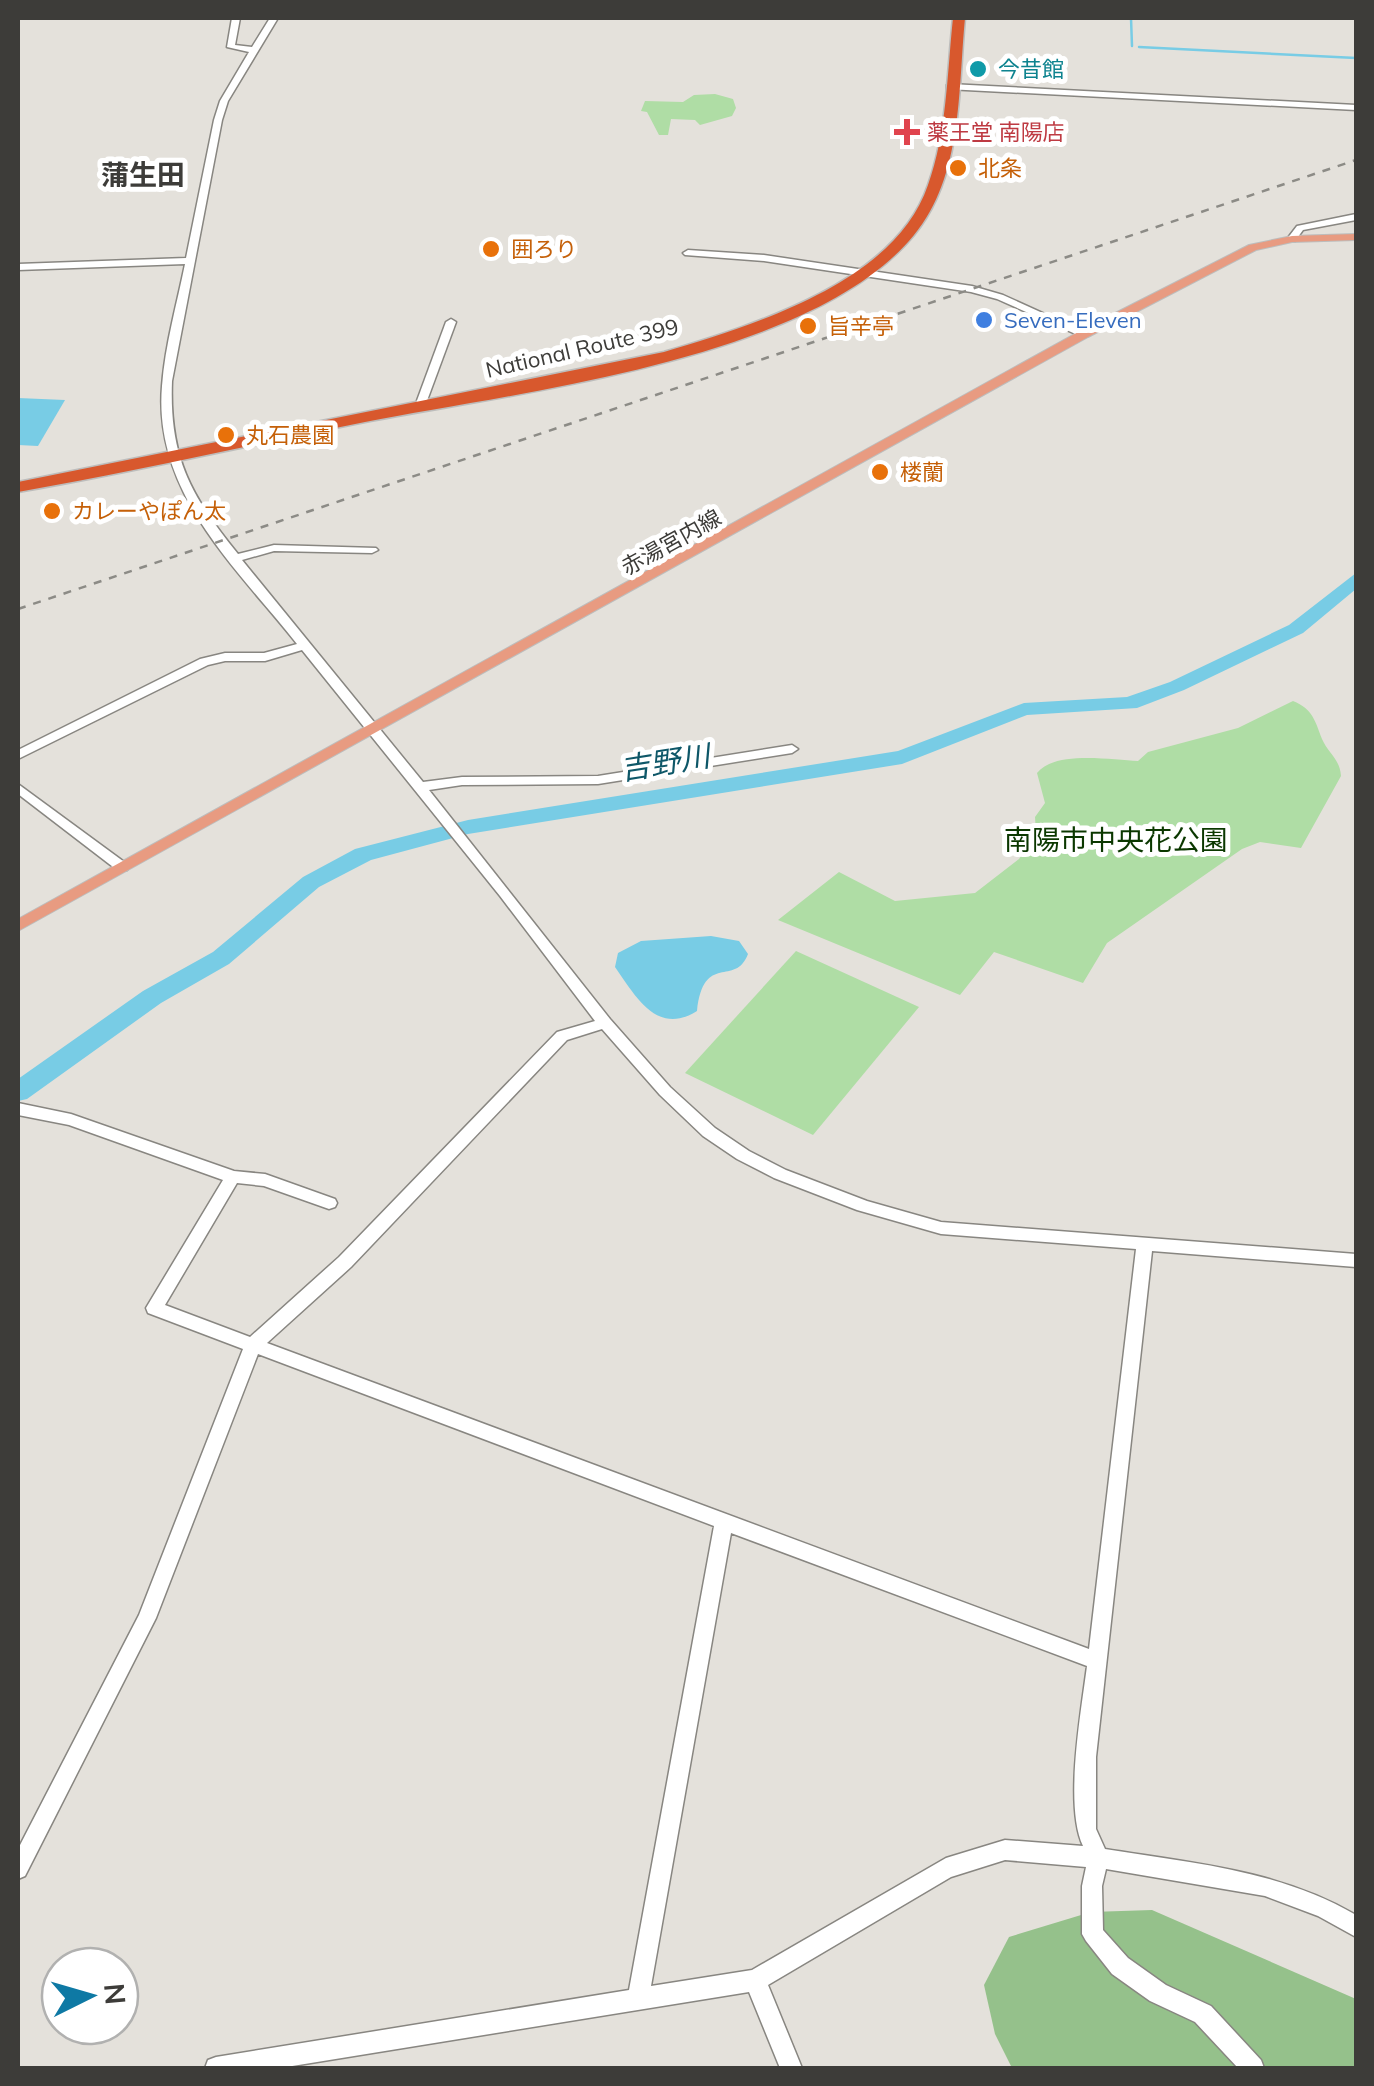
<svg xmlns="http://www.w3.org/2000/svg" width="1374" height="2086" font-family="Mulish,'Noto Sans JP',sans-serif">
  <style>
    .green { fill: #afdda5 }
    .forest { fill: #95c18b }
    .water { fill: #78cce5 }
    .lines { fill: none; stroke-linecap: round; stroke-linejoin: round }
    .stream { stroke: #78cce5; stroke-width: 2.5 }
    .river { fill: #78cce5; fill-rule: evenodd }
    .minor-casing { stroke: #888681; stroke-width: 3 }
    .major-casing { stroke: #bdbdbc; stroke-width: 2 }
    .highway-casing { stroke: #bdbdbc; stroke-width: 3 }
    .minor { fill: #fff; fill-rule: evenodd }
    .major { fill: #e89b81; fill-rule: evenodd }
    .highway { fill: #d8582d; fill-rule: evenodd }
    .rail { stroke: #8c8b86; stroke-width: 2.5; stroke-dasharray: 8 8; stroke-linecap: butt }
    .culture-dot { fill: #0f9aa8; stroke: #fff; stroke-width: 4 }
    .health-dot { fill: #e0444e; stroke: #fff; stroke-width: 4 }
    .food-dot { fill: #e8710a; stroke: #fff; stroke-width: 4 }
    .shop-dot { fill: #3f7fe0; stroke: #fff; stroke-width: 4 }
    .labels { text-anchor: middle; stroke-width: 10; stroke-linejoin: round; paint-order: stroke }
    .far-culture-label { font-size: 22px; fill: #0d838f; stroke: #fff; text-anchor: start }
    .far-health-label { font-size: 22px; fill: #be3a42; stroke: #fff; text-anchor: start }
    .far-food-label { font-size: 22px; fill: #c56008; stroke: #fff; text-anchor: start }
    .far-shop-label { font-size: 22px; fill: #366cbe; stroke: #fff; text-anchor: start }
    .far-street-label { font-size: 22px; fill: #3d3c39; stroke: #fff }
    .far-quarter-label { font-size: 28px; font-weight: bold; fill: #3d3c39; stroke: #fff }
    .park-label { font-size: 28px; fill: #0b3800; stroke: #fff }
    .water-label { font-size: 30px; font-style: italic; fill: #0e5768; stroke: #fff }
  </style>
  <rect width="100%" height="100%" fill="#e4e1db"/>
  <g class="green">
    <polygon points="715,94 733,99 736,108 732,116 700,125 695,120 671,119 668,135 659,135 647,112 641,111 645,101 683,102 694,95"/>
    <path d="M1293,701C1313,709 1315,721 1322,739C1328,753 1340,759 1341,776L1301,848L1260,842L1242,849L1107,943L1083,983L994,952L960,995L778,920L839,872L895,901L975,893L1019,859L1036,833L1035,817L1045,803L1037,773C1055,750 1112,760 1138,761L1148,752L1238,728Z"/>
    <polygon points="796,951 919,1007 813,1135 685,1073"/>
  </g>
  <polygon class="forest" points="1152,1910 1356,1999 1356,2068 1012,2068 995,2034 984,1985 1009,1937 1091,1912"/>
  <g class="water">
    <polygon points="18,398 65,400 38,446 18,445"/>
    <path d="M711,936L739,941L748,954C735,988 704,951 697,1011C657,1036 636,997 615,967L618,953L641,941Z"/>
  </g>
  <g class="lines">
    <g class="stream">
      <polyline points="1131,18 1132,46"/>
      <polyline points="1139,47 1356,58"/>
    </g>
    <polygon class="river" points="1356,573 1356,589 1303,633 1184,690 1137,708 1027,715 902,764 468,834 371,860 319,887 229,964 161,1003 27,1099 18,1101 18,1079 143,991 213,952 303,877 355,849 468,820 898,751 1024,703 1127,697 1170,682 1289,625"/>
    <defs>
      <g id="minor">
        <path d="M232,18H240L235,45L252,47L270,18H278L228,101L222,120L172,381C169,458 191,496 238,554L274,545L376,548L378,550L372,553L274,551L242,560L423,782L462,777L598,776L792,745L798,749L792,753L598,784L462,785L429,790L610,1019L670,1087L715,1128L749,1151L786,1170L867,1201L941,1222L1356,1254V1267L1152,1251L1096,1757V1829L1105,1849C1192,1863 1279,1870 1356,1915V1937L1318,1916L1265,1896L1106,1869L1102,1886L1103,1930L1128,1958L1166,1985L1211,2006L1261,2060L1264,2068H1238L1195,2022L1150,2001L1112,1974L1086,1941L1082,1934V1886L1086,1867L1005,1860L951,1877L768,1985L802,2068H780L749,1992L280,2068H205L208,2060L216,2057L629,1990L714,1526L258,1354L156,1618L25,1876L18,1879V1849L139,1615L243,1349L148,1313L146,1308L223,1180L69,1125L18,1115V1103L71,1114L234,1171L265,1174L335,1199L337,1203L335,1207L329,1209L264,1186L237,1183L165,1305L250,1337L339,1257L557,1032L595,1021L500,896L302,650L265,661H225L208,665L18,759V750L200,659L225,653H264L297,644C236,567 153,493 162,386C165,345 177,304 185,264L18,270V264L186,258L214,120L220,101L249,52L227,47ZM602,1029L660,1095L703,1136L737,1159L774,1178L857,1210L941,1234L1136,1249L1089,1649L267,1343L351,1267L567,1040ZM731,1533L1087,1666C1081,1712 1064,1806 1083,1846L1005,1840L946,1858L752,1970L651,1986Z"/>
        <polygon points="950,84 1356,105 1356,110 947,89 947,85"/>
        <polygon points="1356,214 1356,220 1303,230 1295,241 1287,239 1297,226"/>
        <polygon points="688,250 764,255 972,286 1003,295 1089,334 1080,336 997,299 971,292 764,261 685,255 683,253"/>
        <polygon points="451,319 456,322 425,406 416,408 415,406 446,322"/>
        <polygon points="18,784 127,864 129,867 127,870 117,870 18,794"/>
      </g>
      <polygon id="major" points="1356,234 1356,240 1292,242 1256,250 1088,337 18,931 18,919 1080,331 1249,245 1292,236"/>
      <path id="highway" d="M953,18H965C958,90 963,176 914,235C812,360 518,392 365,422C250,445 134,472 18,492V482L664,352C753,325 895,283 928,185C947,132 947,74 953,18Z"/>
    </defs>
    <use href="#minor" class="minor-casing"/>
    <use href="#major" class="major-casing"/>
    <use href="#highway" class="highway-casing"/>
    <use href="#minor" class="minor"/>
    <use href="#major" class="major"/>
    <use href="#highway" class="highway"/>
    <polyline class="rail" points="18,609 1356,160"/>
  </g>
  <circle class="culture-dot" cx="978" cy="69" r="10"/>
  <path class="health-dot" d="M902 117h10v10h10v10h-10v10h-10v-10h-10v-10h10z"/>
  <g class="food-dot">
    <circle cx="958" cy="168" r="10"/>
    <circle cx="491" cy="249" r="10"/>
    <circle cx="808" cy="326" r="10"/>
    <circle cx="226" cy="435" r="10"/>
    <circle cx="880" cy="472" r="10"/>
    <circle cx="52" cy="511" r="10"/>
  </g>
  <circle class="shop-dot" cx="984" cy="320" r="10"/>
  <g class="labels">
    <g class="far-culture-label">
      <text x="998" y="77">今昔館</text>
    </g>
    <g class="far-health-label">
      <text x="927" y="140">薬王堂 南陽店</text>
    </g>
    <g class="far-food-label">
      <text x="978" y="176">北条</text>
      <text x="511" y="257">囲ろり</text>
      <text x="828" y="334">旨辛亭</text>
      <text x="246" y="443">丸石農園</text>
      <text x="900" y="480">楼蘭</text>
      <text x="72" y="519">カレーやぽん太</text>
    </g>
    <g class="far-shop-label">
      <text x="1004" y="328">Seven-Eleven</text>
    </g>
    <g class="far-street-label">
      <text transform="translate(582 348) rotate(-13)" y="8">National Route 399</text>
      <text transform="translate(671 542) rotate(-29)" y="8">赤湯宮内線</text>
    </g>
    <g class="far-quarter-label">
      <text x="143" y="185">蒲生田</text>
    </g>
    <g class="park-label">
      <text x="1116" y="850">南陽市中央花公園</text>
    </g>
    <g class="water-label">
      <text transform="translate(665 763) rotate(-9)" y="10">吉野川</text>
    </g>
  </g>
  <rect width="1374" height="2086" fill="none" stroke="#3d3c39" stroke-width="40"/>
  <g transform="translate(90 1996) rotate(85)"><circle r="48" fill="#ffffff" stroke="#b1b1b0" stroke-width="2.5"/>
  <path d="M0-8L18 38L0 25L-18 38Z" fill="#0e79a4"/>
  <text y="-15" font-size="28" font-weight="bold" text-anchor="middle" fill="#3d3c39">N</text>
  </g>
</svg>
